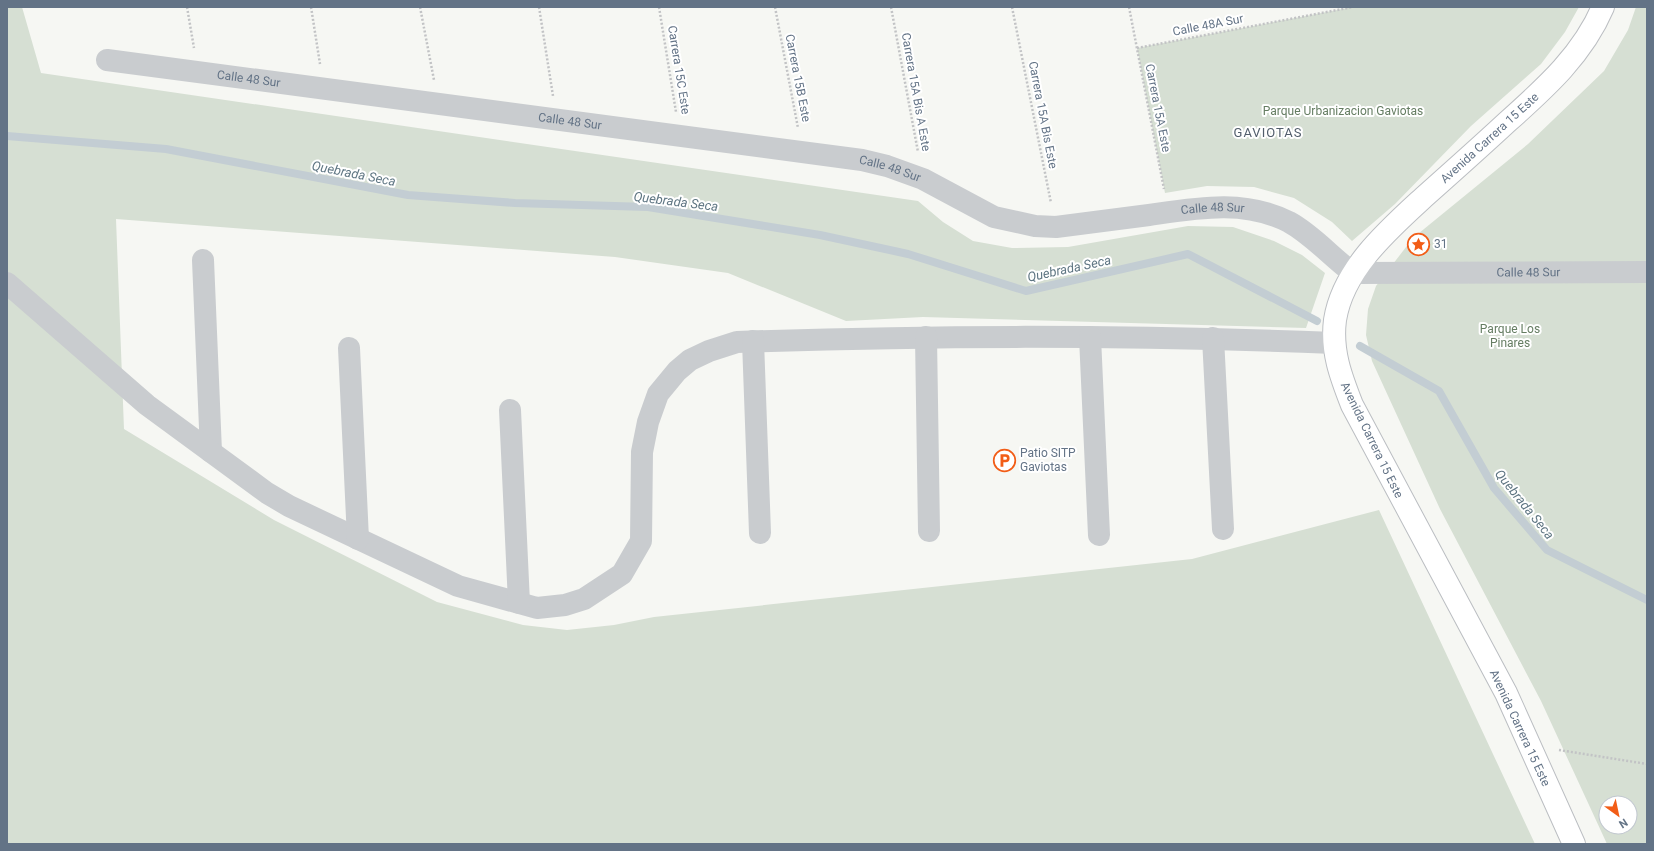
<svg xmlns="http://www.w3.org/2000/svg" width="1654" height="851" font-family="Roboto,sans-serif">
  <style>
    .green { fill: #d6dfd3; fill-rule: evenodd }
    .lines { fill: none; stroke-linecap: round; stroke-linejoin: round }
    .stream { stroke: #c3cdd3; stroke-width: 8 }
    .major-casing { stroke: #bbbec2; stroke-width: 24 }
    .path { stroke: #c2c3c5; stroke-width: 2.5; stroke-dasharray: 2 2; stroke-linecap: butt }
    .minor { stroke: #c9cccf; stroke-width: 22 }
    .major { stroke: #fff; stroke-width: 22 }
    .labels { text-anchor: middle; stroke-width: 4; stroke-linejoin: round; paint-order: stroke }
    .street-label { font-size: 12px; fill: #637386; stroke: #fff }
    .park-label { font-size: 12px; fill: #657d62; stroke: #fff }
    .poi-label { font-size: 12px; fill: #637386; stroke: #fff; text-anchor: start }
    .neighbourhood-label { font-size: 13px; letter-spacing: 1px; fill: #515d6b; stroke: #fff }
    .water-label { font-size: 13px; font-style: italic; fill: #5f7683; stroke: #fff }
  </style>
  <rect width="100%" height="100%" fill="#f6f7f3"/>
  <g class="green">
    <polygon points="7,7 22,7 41,73 918,201 943,222 973,241 1012,248 1068,247 1188,226 1233,227 1274,241 1302,255 1325,273 1306,328 923,317 846,321 728,273 615,257 116,219 124,429 274,520 437,602 523,625 567,630 614,625 654,617 1192,559 1379,510 1535,844 7,844"/>
    <polygon points="1353,7 1579,7 1565,32 1541,64 1471,126 1395,204 1352,241 1332,222 1294,198 1254,187 1207,186 1165,193 1137,48"/>
    <path d="M1636,7H1647V844H1607L1541,701L1440,509L1372,361L1366,335L1368,309L1376,286L1413,238L1528,144L1604,71L1628,30ZM1606,803H1630V827H1606Z"/>
  </g>
  <g class="lines">
    <g class="stream">
      <polyline points="7,136 166,149 408,195 515,203 648,207 820,235 908,254 1026,291 1188,254 1317,321"/>
      <polyline points="1360,346 1439,391 1494,488 1547,550 1647,600"/>
    </g>
    <defs>
      <g id="major">
        <path id="s2" d="M1574,844L1506,693L1352,405C1341,377 1331,351 1335,320C1343,269 1388,230 1424,197C1451,173 1478,149 1505,124C1544,89 1582,56 1603,7"/>
      </g>
    </defs>
    <use href="#major" class="major-casing"/>
    <g class="path">
      <polyline points="187,7 194,48"/>
      <polyline points="311,7 320,64"/>
      <polyline points="420,7 434,80"/>
      <polyline points="539,7 553,96"/>
      <polyline points="659,7 676,112"/>
      <polyline points="775,7 798,128"/>
      <polyline points="891,7 918,152"/>
      <polyline points="1012,7 1051,203"/>
      <polyline points="1129,7 1164,189"/>
      <polyline points="1137,48 1353,7"/>
      <polyline points="1559,750 1647,764"/>
    </g>
    <g class="minor">
      <path id="s1" d="M107,60L862,160L887,166L923,179L994,217L1035,226L1056,227C1087,223 1118,219 1149,215C1197,208 1244,199 1289,222C1313,235 1331,257 1353,273L1647,272"/>
      <polyline points="203,260 211,452"/>
      <path d="M7,283L147,405L267,493L289,506L458,586L537,608L565,605L584,599L622,574L641,541L642,452L648,422L658,394L677,371L690,360L709,351L737,342C936,335 1135,335 1334,343"/>
      <polyline points="926,337 929,531"/>
      <polyline points="1090,337 1099,535"/>
      <polyline points="1213,338 1223,529"/>
      <polyline points="753,341 760,533"/>
      <polyline points="349,348 358,539"/>
      <polyline points="510,410 519,603"/>
    </g>
    <use href="#major" class="major"/>
  </g>
  <defs>
    <symbol id="sight-ring" viewBox="-11 -11 22 22"><circle r="9.5" fill="#fff" stroke="#f25d17" stroke-width="1.5"/><path d="M0-6L1.8-2.2L6-1.7L2.9 1.2L3.7 5.4L0 3.3L-3.7 5.4L-2.9 1.2L-6-1.7L-1.8-2.2Z" fill="#f25d17"/></symbol>
    <symbol id="parking-ring" viewBox="-11 -11 22 22"><circle r="9.5" fill="#fff" stroke="#f25d17" stroke-width="1.5"/><path d="M-3.5-5.5H1a3.5 3.5 0 0 1 0 7H-1V5.5H-3.5ZM-1-3.4V-.6H.8a1.4 1.4 0 0 0 0-2.8Z" fill="#f25d17"/></symbol>
  </defs>
  <g fill-rule="evenodd">
    <use href="#sight-ring" x="1406" y="232" width="25" height="25"/>
    <use href="#parking-ring" x="992" y="448" width="25" height="25"/>
  </g>
  <g class="labels">
    <g class="street-label">
      <text transform="translate(1208 25) rotate(-11)" y="4">Calle 48A Sur</text>
      <text transform="translate(679 70) rotate(81)" y="4">Carrera 15C Este</text>
      <text transform="translate(798 78) rotate(79)" y="4">Carrera 15B Este</text>
      <text dy="4" stroke="none"><textPath href="#s1" startOffset="143">Calle 48 Sur</textPath></text>
      <text transform="translate(916 92) rotate(80)" y="4">Carrera 15A Bis A Este</text>
      <text transform="translate(1158 108) rotate(79)" y="4">Carrera 15A Este</text>
      <text transform="translate(1043 115) rotate(79)" y="4">Carrera 15A Bis Este</text>
      <text dy="4" stroke="none"><textPath href="#s1" startOffset="467">Calle 48 Sur</textPath></text>
      <text dy="4" stroke="none"><textPath href="#s2" startOffset="823">Avenida Carrera 15 Este</textPath></text>
      <text dy="4" stroke="none"><textPath href="#s1" startOffset="791">Calle 48 Sur</textPath></text>
      <text dy="4" stroke="none"><textPath href="#s1" startOffset="1127">Calle 48 Sur</textPath></text>
      <text dy="4" stroke="none"><textPath href="#s1" startOffset="1463">Calle 48 Sur</textPath></text>
      <text transform="translate(1372 440) rotate(64)" y="4">Avenida Carrera 15 Este</text>
      <text transform="translate(1520 728) rotate(65)" y="4">Avenida Carrera 15 Este</text>
    </g>
    <g class="park-label">
      <text x="1343" y="115">Parque Urbanizacion Gaviotas</text>
      <text x="1510" y="333">Parque Los<tspan x="1510" dy="14">Pinares</tspan></text>
    </g>
    <g class="poi-label">
      <text x="1434" y="248">31</text>
      <text x="1020" y="457">Patio SITP<tspan x="1020" dy="14">Gaviotas</tspan></text>
    </g>
    <g class="neighbourhood-label">
      <text x="1268" y="137">GAVIOTAS</text>
    </g>
    <g class="water-label">
      <text transform="translate(354 173) rotate(11)" y="5">Quebrada Seca</text>
      <text transform="translate(676 201) rotate(7)" y="5">Quebrada Seca</text>
      <text transform="translate(1069 268) rotate(-12)" y="5">Quebrada Seca</text>
      <text transform="translate(1525 504) rotate(51)" y="5">Quebrada Seca</text>
    </g>
  </g>
  <rect width="1654" height="851" fill="none" stroke="#637386" stroke-width="16"/>
  <g transform="translate(1618 815) rotate(147)"><circle r="19" fill="#ffffff" stroke="#c1c7cf"/>
  <path d="M0-3L7 15L0 10L-7 15Z" fill="#f25d17"/>
  <text y="-6" font-size="11" font-weight="bold" text-anchor="middle" fill="#637386">N</text>
  </g>
</svg>
